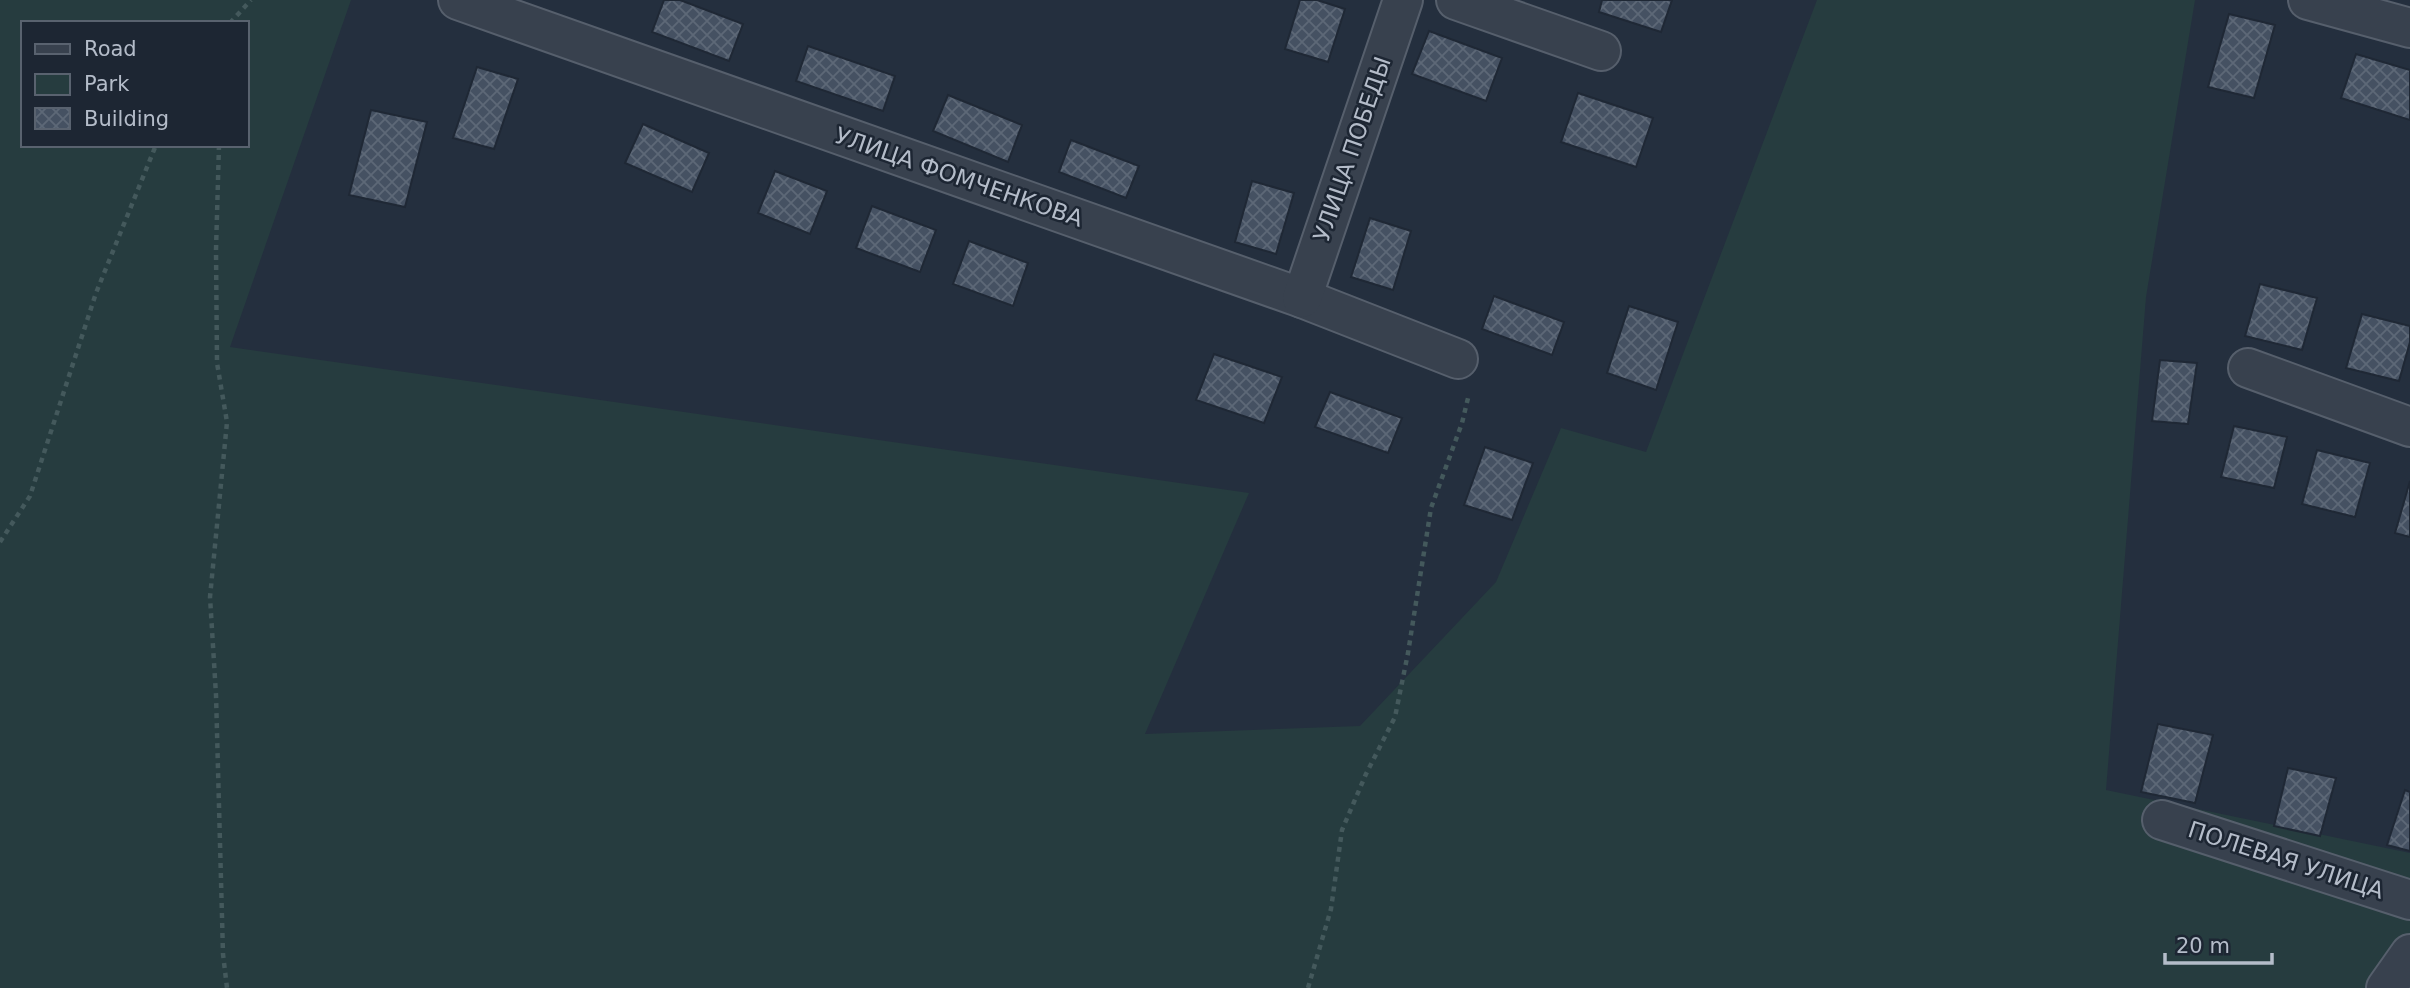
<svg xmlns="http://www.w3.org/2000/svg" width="2410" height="988" font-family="'DejaVu Sans',sans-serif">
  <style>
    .green { fill: #263c3f; fill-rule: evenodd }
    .building { fill: url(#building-cross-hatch); stroke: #1f2835; stroke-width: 2 }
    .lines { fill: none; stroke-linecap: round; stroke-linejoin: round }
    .minor-casing { stroke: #565f6c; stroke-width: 42 }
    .path { stroke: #44595c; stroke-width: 4.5; stroke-dasharray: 5 5; stroke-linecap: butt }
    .minor { stroke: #38414e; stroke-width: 38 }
    .labels { text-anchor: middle; stroke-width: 5; stroke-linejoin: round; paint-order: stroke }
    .street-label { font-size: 23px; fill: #b4bcc9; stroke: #1d2633 }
  </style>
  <defs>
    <pattern id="building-cross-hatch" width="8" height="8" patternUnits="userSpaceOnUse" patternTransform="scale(1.75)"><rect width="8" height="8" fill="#455162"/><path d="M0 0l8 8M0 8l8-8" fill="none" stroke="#5d6877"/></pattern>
  </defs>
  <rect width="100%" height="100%" fill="#242f3e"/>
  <path class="green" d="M0,0H351L230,347L1249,493L1145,734L1360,726L1496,582L1561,428L1646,452L1817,0H2195L2146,297L2106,790L2410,853V988H0ZM23,23H247V145H23Z"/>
  <g class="building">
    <polygon points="664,0 680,0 743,24 729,61 652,32"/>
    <polygon points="1300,0 1317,0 1345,9 1328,62 1285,49"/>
    <polygon points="1602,0 1672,0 1661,32 1599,12"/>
    <polygon points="2229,14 2275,25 2254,98 2208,87"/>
    <polygon points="1429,31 1502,58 1486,101 1412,74"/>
    <polygon points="808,46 895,76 883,111 796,81"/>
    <polygon points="2356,54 2410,70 2410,120 2341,98"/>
    <polygon points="477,67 518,79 494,149 453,138"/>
    <polygon points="1578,93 1653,118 1636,167 1561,142"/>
    <polygon points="948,95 1022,125 1008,162 933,131"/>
    <polygon points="371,110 427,122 405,207 349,195"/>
    <polygon points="643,124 709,153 692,192 625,163"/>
    <polygon points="1071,140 1139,166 1126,198 1059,172"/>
    <polygon points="775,171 827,191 810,234 758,213"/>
    <polygon points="1252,181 1294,193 1276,254 1235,242"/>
    <polygon points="872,206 936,230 920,272 856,248"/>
    <polygon points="1370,218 1411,231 1393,290 1351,277"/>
    <polygon points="969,241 1028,263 1013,306 953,284"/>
    <polygon points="2260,284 2317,298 2302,350 2245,336"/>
    <polygon points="1494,296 1564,322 1552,355 1482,329"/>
    <polygon points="1629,306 1678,322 1656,390 1607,373"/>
    <polygon points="2362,314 2410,326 2410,342 2399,381 2346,368"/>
    <polygon points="1214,354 1282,377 1264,423 1196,400"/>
    <polygon points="2160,360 2197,363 2188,424 2152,421"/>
    <polygon points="1330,392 1402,418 1388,453 1315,427"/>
    <polygon points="2234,426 2287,437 2274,488 2221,477"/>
    <polygon points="1485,447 1533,463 1512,520 1464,505"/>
    <polygon points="2317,450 2370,463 2355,517 2302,504"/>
    <polygon points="2410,481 2410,537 2395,533"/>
    <polygon points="2158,724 2213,735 2195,803 2141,792"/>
    <polygon points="2288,768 2336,778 2320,836 2274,826"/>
    <polygon points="2405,790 2410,792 2410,851 2387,845"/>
  </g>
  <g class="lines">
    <defs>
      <g id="minor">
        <polyline points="458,0 1302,298 1458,359"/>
        <polyline points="1456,0 1601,51"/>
        <polyline points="2308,0 2410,28"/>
        <polyline points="1302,298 1403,0"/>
        <polyline points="2248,368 2410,427"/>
        <polyline points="2162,820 2410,900"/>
        <polyline points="2386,988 2410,954"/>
      </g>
    </defs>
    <use href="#minor" class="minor-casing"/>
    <g class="path">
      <polyline points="230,23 251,0"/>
      <polyline points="219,145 216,250 217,363 227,422 210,597 216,695 223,954 227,988"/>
      <polyline points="0,542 30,496 96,293 156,145"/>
      <polyline points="1308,988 1331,909 1342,830 1366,774 1395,717 1408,653 1431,508 1462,423 1469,394"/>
    </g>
    <use href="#minor" class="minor"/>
  </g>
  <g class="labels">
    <g class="street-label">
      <text transform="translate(1352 149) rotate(-71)" y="8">УЛИЦА ПОБЕДЫ</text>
      <text transform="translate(959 177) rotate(19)" y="8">УЛИЦА ФОМЧЕНКОВА</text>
      <text transform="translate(2286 860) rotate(18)" y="8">ПОЛЕВАЯ УЛИЦА</text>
    </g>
  </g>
  <rect x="21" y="21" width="228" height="126" fill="#1d2633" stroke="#59626f" stroke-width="2"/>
  <rect x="35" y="44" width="35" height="10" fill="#38414e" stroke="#59626f" stroke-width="2"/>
  <text x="84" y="56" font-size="21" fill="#b4bcc9">Road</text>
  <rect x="35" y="74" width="35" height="21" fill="#263c3f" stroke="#59626f" stroke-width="2"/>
  <text x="84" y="91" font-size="21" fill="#b4bcc9">Park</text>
  <rect x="35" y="108" width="35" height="21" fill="url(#building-cross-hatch)" stroke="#59626f" stroke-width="2"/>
  <text x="84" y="126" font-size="21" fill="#b4bcc9">Building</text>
  <path d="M2165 953v10h107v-10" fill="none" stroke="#b4bcc9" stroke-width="3.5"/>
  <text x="2176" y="953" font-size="21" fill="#b4bcc9" stroke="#1d2633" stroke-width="5" paint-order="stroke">20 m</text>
</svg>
